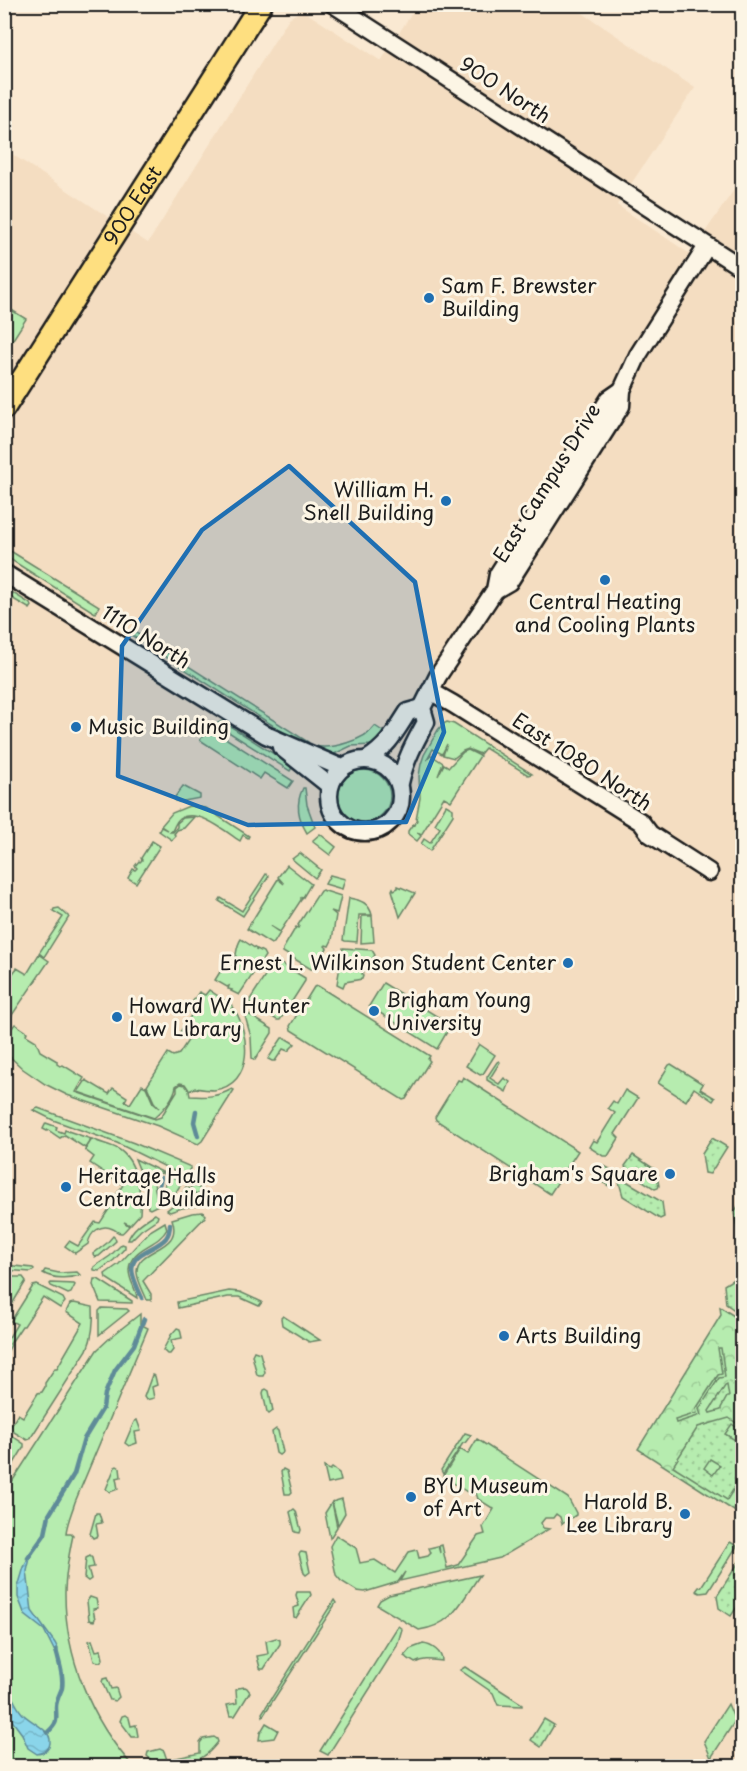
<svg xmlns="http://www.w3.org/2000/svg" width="747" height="1771" font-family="'Playpen Sans',sans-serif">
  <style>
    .built { fill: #f4ddc1 }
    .grass { fill: #b6ecaf; stroke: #698466; stroke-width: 1.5 }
    .forest { fill: url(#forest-crowns); stroke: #698466; stroke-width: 1.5 }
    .garden { fill: url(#garden-dots); stroke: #698466; stroke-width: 1.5; fill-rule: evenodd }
    .water { fill: url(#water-waves); stroke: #5e8b98; stroke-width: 1.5 }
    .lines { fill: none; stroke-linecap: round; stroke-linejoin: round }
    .stream { stroke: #5e8b98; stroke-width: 4.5 }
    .minor-casing { stroke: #1c1c1c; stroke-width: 21 }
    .major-casing { stroke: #1c1c1c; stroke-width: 26 }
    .minor { stroke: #fcf5e5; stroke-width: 16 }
    .major { stroke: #fedf80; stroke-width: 21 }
    .marked { fill: #1f6fb2; fill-opacity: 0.2; stroke: #1f6fb2; stroke-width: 4.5; stroke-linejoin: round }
    .poi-dot { fill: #1f6fb2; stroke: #fcf5e5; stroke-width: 2 }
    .labels { text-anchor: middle; stroke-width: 6; stroke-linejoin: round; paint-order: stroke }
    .street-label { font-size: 20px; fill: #1c1c1c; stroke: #fcf5e5 }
    .poi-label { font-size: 20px; fill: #1c1c1c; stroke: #fcf5e5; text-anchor: start }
  </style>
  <defs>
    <pattern id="forest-crowns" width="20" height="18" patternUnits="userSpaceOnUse" patternTransform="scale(1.5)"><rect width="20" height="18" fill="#b6ecaf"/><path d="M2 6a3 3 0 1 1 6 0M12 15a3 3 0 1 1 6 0" fill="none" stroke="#9cca96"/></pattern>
    <pattern id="garden-dots" width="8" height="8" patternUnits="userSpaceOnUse" patternTransform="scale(1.5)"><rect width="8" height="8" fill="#b6ecaf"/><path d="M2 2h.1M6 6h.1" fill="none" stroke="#9cca96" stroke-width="1.8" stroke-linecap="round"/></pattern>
    <pattern id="water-waves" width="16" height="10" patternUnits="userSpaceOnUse" patternTransform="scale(1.5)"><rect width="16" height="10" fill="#8ad5ea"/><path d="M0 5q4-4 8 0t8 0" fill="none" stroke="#76b6c8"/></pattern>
  </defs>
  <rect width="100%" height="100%" fill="#fae9d2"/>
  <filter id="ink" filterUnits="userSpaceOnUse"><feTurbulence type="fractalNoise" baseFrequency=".0167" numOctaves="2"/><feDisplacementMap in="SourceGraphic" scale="12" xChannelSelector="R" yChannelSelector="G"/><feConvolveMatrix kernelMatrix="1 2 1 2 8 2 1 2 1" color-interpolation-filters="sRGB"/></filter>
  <g filter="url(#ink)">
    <polygon class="built" points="569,4 695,88 617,205 690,254 742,178 742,1766 5,1766 4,149 148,243 289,18 302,10 381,61 417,5"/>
    <g class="grass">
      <polygon points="5,306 26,319 5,352"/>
      <polygon points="4,547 99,606 95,613 5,556"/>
      <polygon points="5,588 29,603 32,606 30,609 5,594"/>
      <polygon points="133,631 308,742 305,746 131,635"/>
      <polygon points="222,721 293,766 290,771 216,724"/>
      <polygon points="447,722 454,724 532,774 528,775 485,748 480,754 468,749 463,751 454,758 443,755 447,744 442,754 433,749 427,760 431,755 443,763 438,776 444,764 449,767 463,752 468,750 480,756 451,801 444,797 431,818 430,818 431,819 421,835 417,832 421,836 417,841 408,834 408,831 413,824 415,825 417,820 416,819 420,798 419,776 421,764 424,755 438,730 443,724"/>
      <path d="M375,726L387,734L373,745L351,746L328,757L312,751L315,746C331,750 365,740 375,726Z"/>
      <polygon points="208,727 293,781 288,788 264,773 260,779 200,740"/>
      <circle cx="364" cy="796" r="26"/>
      <polygon points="183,786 200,795 200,798 179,802 175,801 175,797"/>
      <path d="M303,788H305L307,805L315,827L307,833C298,818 295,804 303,788Z"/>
      <polygon points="446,805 453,809 453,815 430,851 421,844 424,839 430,843 440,828 435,824"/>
      <path d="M189,806L206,808L249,836L248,838L243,835L240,841C225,831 197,807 179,819C175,822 175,826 172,831L169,832H173L177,827V823L183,818L194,817L184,828L177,830L174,834L176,836L172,840L159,831L161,827L167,830L161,826L172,813Z"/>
      <polygon points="320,834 336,847 330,855 313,842 313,840"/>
      <polygon points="152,841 160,846 136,883 128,878 133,869 135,870 137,868 135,866 139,861 140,862 142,860 141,858"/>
      <polygon points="300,853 321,870 315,878 292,859"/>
      <polygon points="287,865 311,884 302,899 301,897 301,900 280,932 270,926 280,933 274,943 271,944 247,929 278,879 284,884 278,877"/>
      <polygon points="266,874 269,876 243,916 219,901 221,898 242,911"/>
      <polygon points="330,875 345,879 342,889 325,884"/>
      <polygon points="398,886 415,893 400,917 392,890 393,888 394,890 398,888"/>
      <polygon points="322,890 341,896 337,913 331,911 336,915 332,940 329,946 326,945 325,946 327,948 314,969 311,969 283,952 283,949 296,927 298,928 299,926 298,925 320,891"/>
      <path d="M349,898C361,900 369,903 372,915H359L357,942L345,941L343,940Z"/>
      <polygon points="59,908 69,917 44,957 39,953 63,917 53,911 54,909"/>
      <polygon points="362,916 372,916 374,942 361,943"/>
      <path d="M241,939L256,949V951L257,949L263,952L265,956L239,995L231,991L232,990L228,989L229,986L227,987L215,980L220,972C242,966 232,952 241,939Z"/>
      <polygon points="343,948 372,950 375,955 362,974 363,976 362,979 345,982 343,987 337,984"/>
      <path d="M39,954L49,961L12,1015L7,1027L11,1029L15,1024L27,1032L26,1035L36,1041L40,1051L57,1061V1064L60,1066L63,1065L84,1078L76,1092L155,1119L161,1117L177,1091V1087L181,1084L185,1085L189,1090L185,1084L180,1083L176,1086C174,1098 163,1110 154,1118L78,1092L86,1080L109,1094L113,1088L127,1097L125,1101L130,1104L142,1085L146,1087L153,1103L159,1108L154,1102L147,1086L168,1053L173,1056L179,1054L189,1039L180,1032L192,1014L187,1010L199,992L205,995L209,990L233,1006L231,1010L233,1007C250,1032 255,1085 214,1090C207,1090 201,1089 195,1088L189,1091L190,1096C206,1097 218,1097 232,1089L234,1090L202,1141L198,1144L158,1126L67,1095L45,1084L23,1069L6,1053L4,1051L5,974L10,977L17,968L27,974Z"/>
      <polygon points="275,961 277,961 305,978 305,981 280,1020 277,1020 250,1003 249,1001"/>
      <polygon points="383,983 451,1025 437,1049 369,1006"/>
      <polygon points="318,986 430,1056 428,1059 430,1061 406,1099 403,1100 291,1030 290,1026 314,987"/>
      <polygon points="248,1014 272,1029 272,1033 255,1060 252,1058 251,1037 245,1016"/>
      <polygon points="282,1038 285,1038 295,1044 288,1051 283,1049 275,1061 272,1061 268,1059"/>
      <polygon points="479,1044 495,1055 483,1074 480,1075 466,1066"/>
      <polygon points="499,1061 500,1062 490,1078 499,1084 504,1078 510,1082 506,1092 487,1080 487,1077 497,1062"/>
      <polygon points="671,1064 703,1084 700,1089 715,1098 713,1101 694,1088 686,1101 658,1083 669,1065"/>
      <polygon points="463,1077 578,1151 550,1194 436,1120 435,1117 458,1080 461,1081"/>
      <polygon points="625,1090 638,1098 615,1134 619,1138 608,1156 603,1156 589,1147 593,1140 597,1142 615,1113 608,1108 613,1101 617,1104"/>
      <polygon points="38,1108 134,1143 191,1167 186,1175 182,1175 117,1143 53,1120 33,1110"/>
      <polygon points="46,1123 57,1127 56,1130 64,1133 65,1130 91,1139 85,1148 65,1135 60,1138 48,1130 47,1131 43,1129"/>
      <path d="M92,1139C100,1143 111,1145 118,1149C137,1160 142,1195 140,1214L130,1225L124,1222L129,1226C128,1227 123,1233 122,1233C118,1234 116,1230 113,1229C101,1223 90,1232 88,1244L75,1253L65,1246L69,1241L78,1246L95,1222L100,1223L115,1200L114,1198L123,1185L90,1163L94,1157L85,1150Z"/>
      <path d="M135,1159L179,1180L181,1184L173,1197L167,1201L163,1198C162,1188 167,1183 166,1175L161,1173L156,1174C151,1186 158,1194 158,1205L150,1209L148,1208L146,1186Z"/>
      <polygon points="193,1185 203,1190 202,1193 181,1196 186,1187 190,1189"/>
      <polygon points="202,1200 204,1203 203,1205 182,1208 170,1212 167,1210 172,1206"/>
      <path d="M203,1212L206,1215L205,1217L143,1281L151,1294V1300H147C144,1292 138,1282 137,1273C135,1246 184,1253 172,1219L192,1213Z"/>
      <path d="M155,1214L158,1216L157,1219L141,1230L131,1240H128C132,1228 144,1221 155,1214Z"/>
      <path d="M165,1222L167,1229C158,1247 130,1247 129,1270C129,1281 136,1288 137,1298L106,1278L105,1274L119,1264L150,1231Z"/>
      <polygon points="113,1236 115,1238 116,1241 99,1256 95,1257 93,1254 107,1243"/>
      <polygon points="122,1244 125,1245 125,1248 114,1260 99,1271 94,1270 94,1267 110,1256"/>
      <polygon points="5,1265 33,1268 34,1270 31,1272 5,1270"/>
      <path d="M45,1270L59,1273L77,1272L80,1275C69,1279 53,1279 43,1273Z"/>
      <polygon points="5,1277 23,1277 26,1281 5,1316"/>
      <polygon points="94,1279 98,1279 132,1301 132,1303 100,1302 93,1285"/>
      <polygon points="51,1283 74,1284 75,1285 71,1293 68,1294 51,1286 50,1284"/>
      <polygon points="37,1285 63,1298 65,1302 60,1308 43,1297 24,1326 22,1326 10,1344 11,1345 5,1356 5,1344 17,1324 11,1321 33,1286"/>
      <polygon points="229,1291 240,1292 262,1302 259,1306 239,1297 228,1297 178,1308 177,1302"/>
      <path d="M74,1303L93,1307C94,1322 93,1336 87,1350L30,1439L27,1440L9,1429L18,1414L23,1417L38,1393L42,1392L45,1387V1383L55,1368H57L83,1323L66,1312L70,1304Z"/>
      <polygon points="102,1308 127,1309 129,1311 99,1335 99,1311"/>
      <path d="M140,1314V1324L148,1328L75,1502C72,1512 67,1523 66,1533H71L73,1535C69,1554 65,1574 65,1594C65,1656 91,1721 133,1766H5L4,1494L97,1350L112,1336Z"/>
      <polygon points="283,1316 320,1340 309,1342 282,1325 281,1318"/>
      <polygon points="177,1328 180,1329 182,1338 171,1340 173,1350 170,1354 167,1354 163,1350 171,1335"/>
      <polygon points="254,1351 260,1353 265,1372 263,1376 259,1376 257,1375 252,1355"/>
      <polygon points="152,1375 155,1376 157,1385 152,1387 154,1398 146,1400 144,1397"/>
      <polygon points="266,1389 269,1391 273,1411 269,1414 267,1412 263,1393 264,1390"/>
      <polygon points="137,1420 141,1431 135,1432 137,1443 129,1446 125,1443 134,1422"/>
      <polygon points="276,1429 278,1431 283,1452 279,1455 276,1453 272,1432"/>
      <polygon points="5,1431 24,1444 24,1447 5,1478"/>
      <polygon points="465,1433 471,1435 465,1443 463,1443 443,1474 441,1470"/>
      <polygon points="477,1439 568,1498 576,1513 576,1515 562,1524 560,1517 556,1514 553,1518 545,1518 541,1523 543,1528 549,1529 500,1558 400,1581 405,1572 398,1582 365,1592 357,1591 341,1581 336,1575 330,1546 336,1535 356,1548 360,1563 375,1560 395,1573 409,1552 417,1550 419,1558 428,1556 431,1553 429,1548 438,1546 440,1553 439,1546 442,1545 447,1568 458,1565 478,1536 485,1534 483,1527 494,1509 478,1499 475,1490 467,1492 443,1476 460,1449 468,1454"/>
      <polygon points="117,1466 120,1468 121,1477 116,1478 118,1489 110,1492 106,1489 115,1467"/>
      <polygon points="324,1467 330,1470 332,1468 339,1473 341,1481 328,1484"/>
      <polygon points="283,1469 287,1471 292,1492 290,1494 285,1494 281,1472"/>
      <polygon points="342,1499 345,1513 338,1525 332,1502"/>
      <polygon points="332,1502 337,1527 330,1538 325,1513"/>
      <polygon points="294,1509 296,1511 301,1530 300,1533 295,1532 290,1512"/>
      <polygon points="96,1513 99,1513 102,1523 96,1524 98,1536 93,1538 90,1534"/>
      <polygon points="730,1542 737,1546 708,1592 700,1593 696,1591 699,1587 701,1587"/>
      <polygon points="301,1552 306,1553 310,1572 306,1575 304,1573 299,1554"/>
      <polygon points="90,1556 92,1558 94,1567 88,1568 91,1579 88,1581 84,1578 86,1558"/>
      <path d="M480,1575C461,1601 454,1625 419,1630L377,1605L380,1600L389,1595Z"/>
      <polygon points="297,1592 310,1592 311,1595 296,1618 294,1617 293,1608 299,1606 296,1595"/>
      <polygon points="90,1597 96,1599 98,1608 93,1609 95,1619 94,1621 89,1620 87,1601"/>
      <polygon points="334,1600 336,1603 263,1716 262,1713"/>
      <polygon points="398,1626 402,1629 397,1646 328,1755 320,1751"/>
      <polygon points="276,1638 280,1640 280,1644 264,1669 261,1669 260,1668 257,1656 268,1654 266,1641"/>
      <polygon points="92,1640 96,1651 101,1650 103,1659 100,1662 94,1661 90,1644 89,1641"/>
      <path d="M423,1644C432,1645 442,1652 442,1661C432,1660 424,1658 415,1663L404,1656L410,1649Z"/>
      <polygon points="465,1667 522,1704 522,1706 498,1705 493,1693 460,1670"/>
      <polygon points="107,1678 111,1689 116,1688 119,1697 115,1701 110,1700 102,1682 103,1679"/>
      <polygon points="245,1687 247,1688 250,1692 235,1716 230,1716 227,1705 237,1703 236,1690 238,1688"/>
      <polygon points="728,1704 735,1721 711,1758 704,1741"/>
      <polygon points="125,1715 129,1718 131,1726 136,1725 138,1736 137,1737 132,1737 120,1721 122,1716"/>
      <polygon points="266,1723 278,1730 274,1738 259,1740 260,1733"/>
      <path d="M214,1737L217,1739L218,1742C214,1747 209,1753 204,1756C189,1767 160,1771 147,1756L148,1752L160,1749L164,1751L167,1760L200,1753V1743L203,1739Z"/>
    </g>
    <polygon class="forest" points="720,1307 742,1321 742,1516 638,1449 721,1315"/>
    <g class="garden">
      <polygon points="712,1138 727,1147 710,1174 705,1173 702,1154"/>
      <polygon points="633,1155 656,1170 659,1186 658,1188 655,1189 626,1170 625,1166"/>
      <polygon points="604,1166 610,1169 612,1183 609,1186 598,1180 596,1177 601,1167"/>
      <polygon points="621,1178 662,1202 664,1217 660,1219 623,1196 619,1182"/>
      <polygon points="738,1206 742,1209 742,1232 737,1228 734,1213"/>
      <polygon points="735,1278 741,1281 742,1315 726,1304 724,1285"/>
      <polygon points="718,1348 721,1348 725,1377 719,1378 699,1409 701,1415 676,1423 675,1420 697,1413 696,1409 718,1375 722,1374"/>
      <polygon points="727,1385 729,1397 727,1397 721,1408 721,1410 710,1413 709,1411 725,1386"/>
      <path d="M729,1418L742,1427V1475L727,1500L673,1466L698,1427ZM732,1424L741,1431L735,1440L725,1434ZM710,1459L720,1465L713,1475L704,1468Z"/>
      <polygon points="742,1557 742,1581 736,1590 741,1601 731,1616 719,1608 717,1596"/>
      <polygon points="544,1719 554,1725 541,1747 531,1740"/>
    </g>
    <g class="water">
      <polygon points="31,1554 27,1571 32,1611 55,1643 58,1649 57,1656 44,1630 25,1615 18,1597 18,1587 24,1567"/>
      <path d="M5,1688H7C13,1696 15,1705 22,1713C30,1723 56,1730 49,1747C46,1752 43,1753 37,1754L28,1748L22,1734L10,1718L5,1705Z"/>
    </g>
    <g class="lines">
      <g class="stream">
        <polyline points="196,1111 194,1122 198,1136"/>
        <polyline points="161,1178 158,1189 161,1199"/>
        <path d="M142,1298C139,1291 135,1283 133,1275C127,1252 155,1251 166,1238C169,1234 170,1229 170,1224"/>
        <polyline points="28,1558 45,1534 49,1515 74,1474 84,1439 103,1408 105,1394 115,1370 134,1345 144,1319"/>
        <path d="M48,1732C59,1722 56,1719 56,1707C56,1700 60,1694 62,1688C64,1676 59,1662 56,1650"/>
      </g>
      <defs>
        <g id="minor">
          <polyline points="333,4 742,268"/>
          <polyline points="4,573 266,735 342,768"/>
          <polyline points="495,590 509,582 621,406 622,390 638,355 707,246"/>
          <polyline points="430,691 453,704 641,822 650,834 709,872"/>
          <polyline points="281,747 330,786"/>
          <path d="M368,759C389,745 395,732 408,712L422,708"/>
          <circle cx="365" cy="796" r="36"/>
          <path d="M400,783C405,760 415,742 426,722L422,708L438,676L495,590L498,574L609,399L622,390"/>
        </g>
        <g id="major">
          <path id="s1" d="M4,408L261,4"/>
        </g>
      </defs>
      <use href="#minor" class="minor-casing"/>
      <use href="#major" class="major-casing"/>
      <use href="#minor" class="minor"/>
      <use href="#major" class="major"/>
    </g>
  </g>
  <path class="marked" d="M289,466L415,582L444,732L406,822L248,825L118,776L122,646L202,530Z"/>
  <g class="poi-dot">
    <circle cx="429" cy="298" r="6"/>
    <circle cx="446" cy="501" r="6"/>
    <circle cx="605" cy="580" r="6"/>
    <circle cx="76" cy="727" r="6"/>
    <circle cx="568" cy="963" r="6"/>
    <circle cx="374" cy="1011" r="6"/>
    <circle cx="117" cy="1017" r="6"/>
    <circle cx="670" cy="1174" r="6"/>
    <circle cx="66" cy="1187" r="6"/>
    <circle cx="504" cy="1336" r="6"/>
    <circle cx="411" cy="1497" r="6"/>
    <circle cx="685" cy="1514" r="6"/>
  </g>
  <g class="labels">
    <g class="street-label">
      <text transform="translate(505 90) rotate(33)" y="7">900 North</text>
      <text dy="7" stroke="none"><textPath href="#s1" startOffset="240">900 East</textPath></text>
      <text transform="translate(547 483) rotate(-58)" y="7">East Campus Drive</text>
      <text transform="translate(146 637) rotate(32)" y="7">1110 North</text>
      <text transform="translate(582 762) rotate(33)" y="7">East 1080 North</text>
    </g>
    <g class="poi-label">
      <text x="441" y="293">Sam F. Brewster<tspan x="441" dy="23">Building</tspan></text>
      <text x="434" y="497" text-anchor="end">William H.<tspan x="434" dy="23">Snell Building</tspan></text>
      <text x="605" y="609" text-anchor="middle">Central Heating<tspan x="605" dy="23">and Cooling Plants</tspan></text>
      <text x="88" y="734">Music Building</text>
      <text x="556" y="970" text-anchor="end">Ernest L. Wilkinson Student Center</text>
      <text x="386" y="1007">Brigham Young<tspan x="386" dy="23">University</tspan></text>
      <text x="129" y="1013">Howard W. Hunter<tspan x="129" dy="23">Law Library</tspan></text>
      <text x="658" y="1181" text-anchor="end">Brigham's Square</text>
      <text x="78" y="1183">Heritage Halls<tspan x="78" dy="23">Central Building</tspan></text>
      <text x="516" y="1343">Arts Building</text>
      <text x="423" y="1493">BYU Museum<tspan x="423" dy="23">of Art</tspan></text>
      <text x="673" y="1509" text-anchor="end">Harold B.<tspan x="673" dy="23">Lee Library</tspan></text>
    </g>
  </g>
  <rect width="747" height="1771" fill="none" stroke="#fcf5e5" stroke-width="24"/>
  <rect x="12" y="12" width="723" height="1747" fill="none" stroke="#1c1c1c" stroke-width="2" filter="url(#ink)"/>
</svg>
